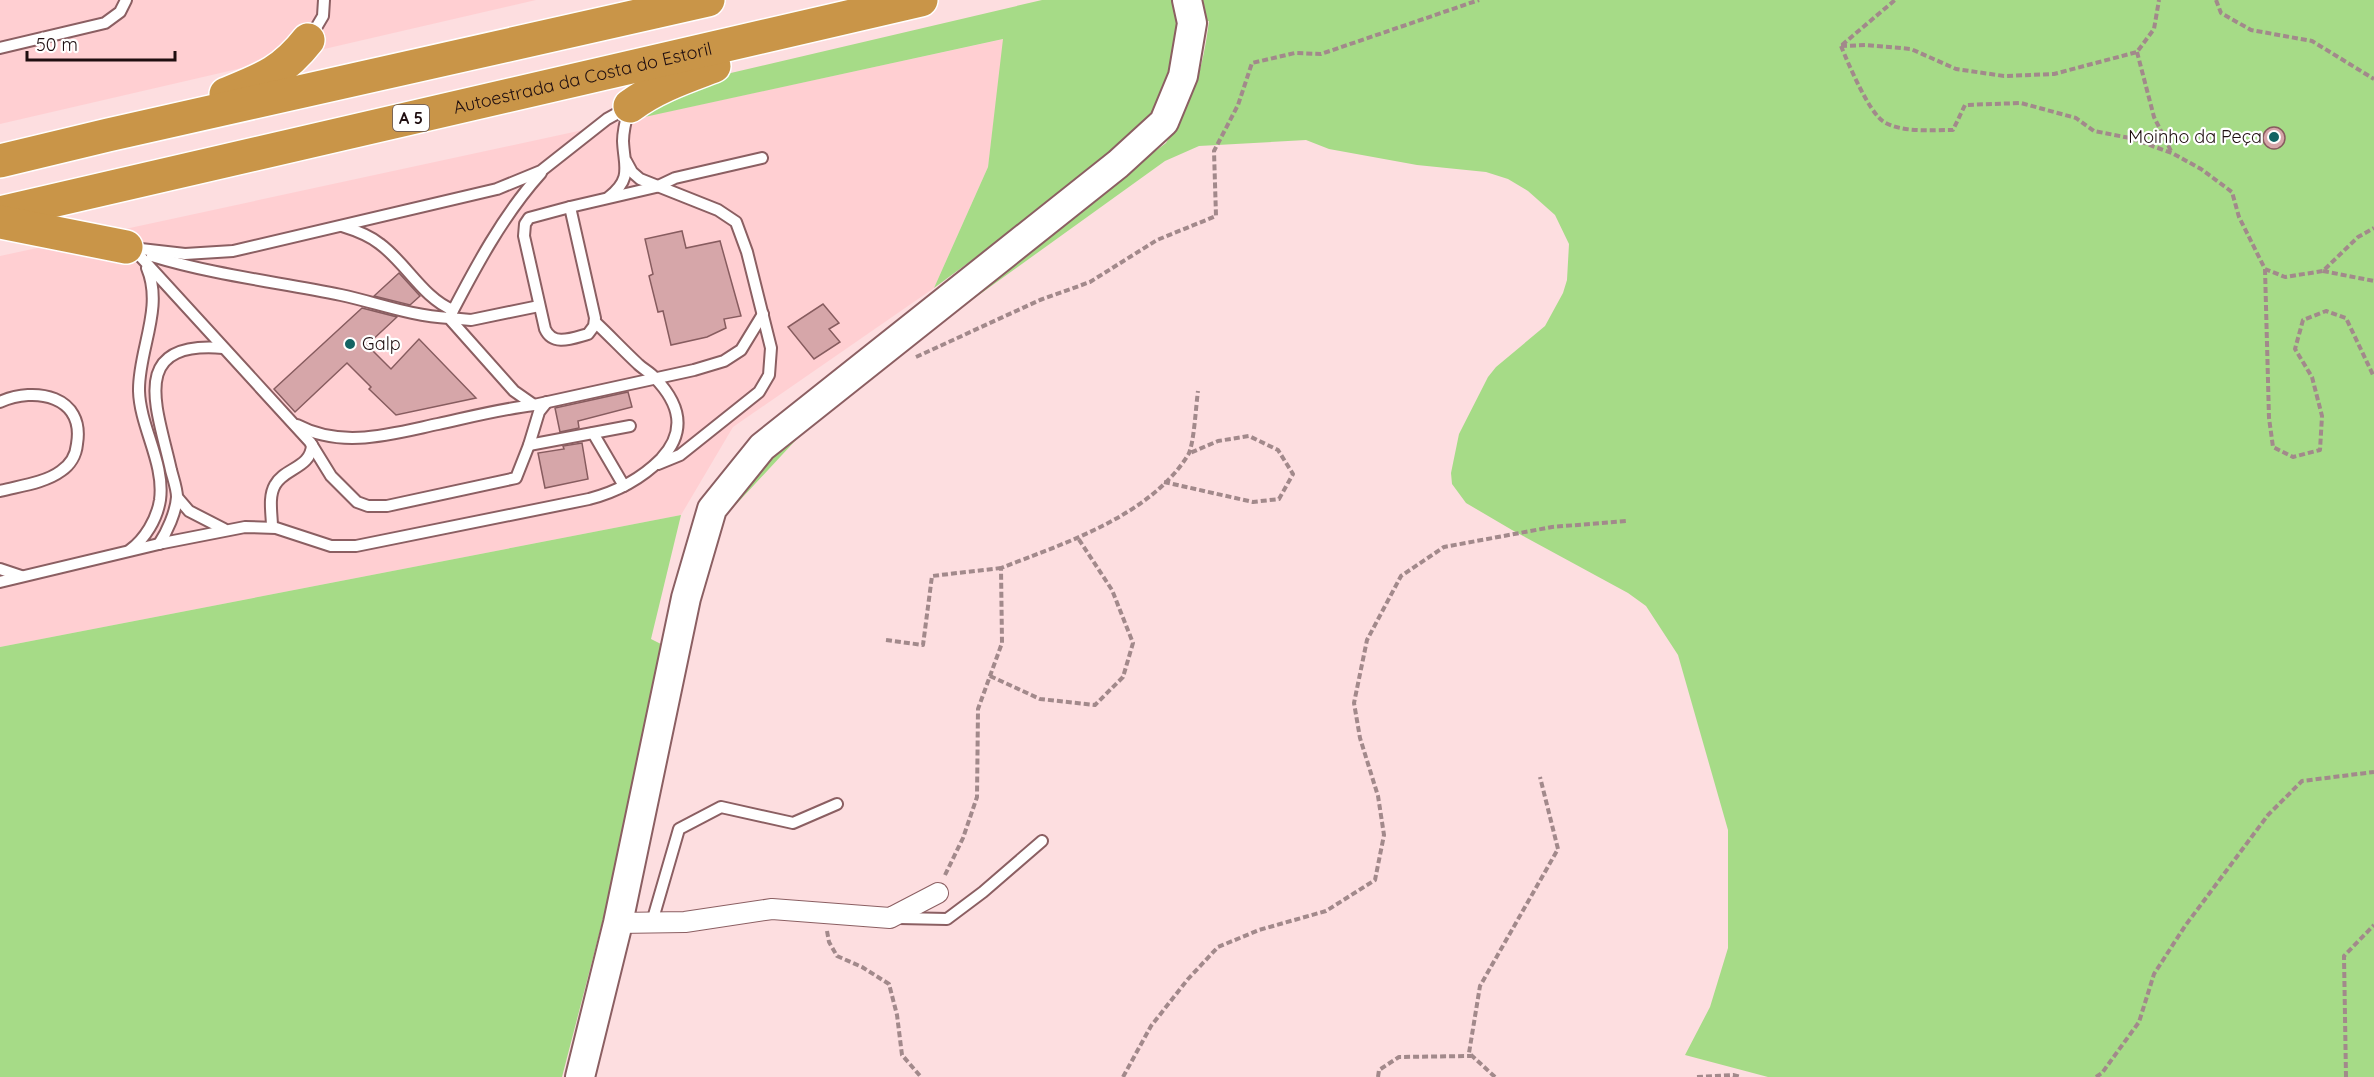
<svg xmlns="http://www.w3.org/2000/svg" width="2374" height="1077" font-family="Quicksand,sans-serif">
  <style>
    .built { fill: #ffcfd2 }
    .green { fill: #a6db87 }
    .building { fill: #d6a6a9; stroke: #875c5f; stroke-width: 1.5 }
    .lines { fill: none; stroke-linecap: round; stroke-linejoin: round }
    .lane-casing { stroke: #8b5f62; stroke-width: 14 }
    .street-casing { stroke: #8b5f62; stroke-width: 22 }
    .secondary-casing { stroke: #8b5f62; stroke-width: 32 }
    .highway-casing { stroke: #fff; stroke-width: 36 }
    .path { stroke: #a2898b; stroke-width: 4; stroke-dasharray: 6 3; stroke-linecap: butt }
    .lane { stroke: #fff; stroke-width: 10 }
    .street { stroke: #fff; stroke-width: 20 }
    .secondary { stroke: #fff; stroke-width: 28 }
    .highway { stroke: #c99548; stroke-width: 33 }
    .poi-dot { fill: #136363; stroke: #fff; stroke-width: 2 }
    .labels { text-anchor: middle; stroke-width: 4.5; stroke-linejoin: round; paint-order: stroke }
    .shield { fill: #fff; stroke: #625658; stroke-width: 1.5 }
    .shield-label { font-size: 16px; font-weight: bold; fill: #1f0e10 }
    .street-label { font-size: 18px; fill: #1f0e10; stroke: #fff }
    .poi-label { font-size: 18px; fill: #1f0e10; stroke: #fff; text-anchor: end }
  </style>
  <rect width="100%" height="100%" fill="#fddee0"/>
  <g class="built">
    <polygon points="0,0 536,0 0,124"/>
    <polygon points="1004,39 988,167 934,288 733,427 681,515 0,647 0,256"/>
  </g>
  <g class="green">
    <path d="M1042,0H2374V1077H1768L1685,1055L1710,1007L1728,948V830L1678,655L1646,606L1628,593L1512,530L1466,503L1452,484L1451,473L1459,434L1488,377L1496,367L1545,326L1563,293L1567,280L1569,244L1555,215L1528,191L1508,179L1486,172L1417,165L1329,149L1306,140L1199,146L1165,161L976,297L820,414L716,526L737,484L909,338L1166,143C1193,102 1203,69 1209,21L1180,27L1171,81L1152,120L1119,152L934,288L988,167L1003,39L640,118L705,79Z"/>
    <polygon points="681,515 651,639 665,646 616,869 562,1077 0,1077 0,647"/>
  </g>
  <g class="building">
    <circle cx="2274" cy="138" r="11"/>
    <polygon points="682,231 686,248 720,241 741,316 724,319 726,328 707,337 671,345 663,311 658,312 649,276 653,274 645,239"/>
    <polygon points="399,273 420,296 410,305 374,296"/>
    <polygon points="823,304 839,323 829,329 840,342 814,359 788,327"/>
    <polygon points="362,308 397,317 367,345 391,369 419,339 476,398 396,415 369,389 371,387 347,363 295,412 274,389"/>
    <polygon points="628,392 632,407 578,421 579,428 560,432 555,408"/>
    <polygon points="582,443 588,479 545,488 538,453 564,449 563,446"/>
  </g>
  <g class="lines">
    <defs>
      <g id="lane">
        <polyline points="310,38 323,16 324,0"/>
        <polyline points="0,48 105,23 120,12 126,0"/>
        <polyline points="626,161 632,172 640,179 718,210 736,222 747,252 771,348 769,375 759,392 680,455 658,464"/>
        <path d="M609,197C633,178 624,166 623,141C623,130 626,119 629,108"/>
        <path d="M570,207L595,318L594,326L588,334C573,338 553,347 545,329L524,236L525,224L529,218Z"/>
        <polyline points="570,207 656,187 675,178 762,158"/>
        <path d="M342,226C355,230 369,235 380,244C406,263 423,298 453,310"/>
        <polyline points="129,248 139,255 310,442 331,476 357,502 368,506 387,506 516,478 529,445 539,412 547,402"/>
        <polyline points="132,248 185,254 233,251 497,189 541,171 607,119 627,108"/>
        <path d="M152,256C214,275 278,282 341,295C378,303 411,316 449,318L514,391L534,405"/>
        <path d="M539,306L471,320L449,318C475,268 503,215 541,173"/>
        <path d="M0,402C35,386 85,396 77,444C76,455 70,465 61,471C45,483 19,486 0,491"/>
        <path d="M297,425C342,449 391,434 438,424C470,417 501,409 534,405L694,370L724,361L741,350L763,314"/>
        <polyline points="593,433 624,486"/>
        <polyline points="529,445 630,426"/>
        <polyline points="177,497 189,511 224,529"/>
        <path d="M272,527C272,514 268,497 275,485C284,468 311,468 312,445"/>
        <path d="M159,544C167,532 176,512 177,497C177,489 173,478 171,470C158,410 126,340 223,348"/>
        <path d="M130,550C145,539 157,519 160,500C165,463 140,427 139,391C138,351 164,308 147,268"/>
        <polyline points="0,569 21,576"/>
        <path d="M0,582L163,543L245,527L276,528L331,546H356L589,499C616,492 641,479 661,459C687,431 680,404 655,378C650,372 643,369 638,364C623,350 609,335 595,322"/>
        <polyline points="899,918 947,919 983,892 1042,841"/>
        <polyline points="652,922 679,829 721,807 793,823 837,804"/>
      </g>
      <polyline id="street" points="618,923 685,922 772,909 890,918 938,893"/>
      <polyline id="secondary" points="580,1077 618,923 686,598 712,509 762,447 1118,164 1164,122 1183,76 1192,23 1187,0"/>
      <g id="highway">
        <path d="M226,94C263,79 283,72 308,40"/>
        <path d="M630,106C655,87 685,77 714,66"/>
        <polyline points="0,161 108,135 708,0"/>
        <path id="s1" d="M0,213L921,0"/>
        <polyline points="0,222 126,247"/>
      </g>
    </defs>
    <use href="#lane" class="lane-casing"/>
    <use href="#street" class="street-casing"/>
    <use href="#secondary" class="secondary-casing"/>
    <use href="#highway" class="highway-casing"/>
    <g class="path">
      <polyline points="2216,0 2221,13 2251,30 2312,41 2374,79"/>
      <polyline points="1842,45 1895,0"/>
      <path d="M1841,46C1848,63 1869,113 1884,122C1903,133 1932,130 1953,130L1965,105L2021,103L2076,118L2094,131L2130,138L2172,153L2201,169L2232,192L2239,217L2265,269L2285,277L2323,271L2358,237L2374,228"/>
      <polyline points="1841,46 1866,45 1911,49 1956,69 2004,76 2054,74 2137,52 2154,29 2159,0"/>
      <polyline points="2137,52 2154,117 2172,153"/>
      <polyline points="2265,269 2269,418 2273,447 2293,457 2320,450 2322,416 2312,377 2295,349 2303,320 2326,311 2346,318 2374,377"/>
      <polyline points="2323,271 2374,281"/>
      <polyline points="916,357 1040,300 1090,282 1157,240 1216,216 1214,151 1238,105 1252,63 1295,53 1321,54 1479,0"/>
      <polyline points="1164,482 1253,502 1279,499 1293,474 1278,450 1249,436 1218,441 1190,453"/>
      <polyline points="886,640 923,645 932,576 1001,568"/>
      <polyline points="990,676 1040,699 1095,705 1123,677 1133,643 1112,590 1078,538"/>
      <path d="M945,875L963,838L977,797L978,709L1002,643L1001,568C1065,543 1150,516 1188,455C1194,446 1196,404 1198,391"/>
      <polyline points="827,931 829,942 837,956 862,967 889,984 897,1015 902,1055 921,1077"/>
      <polyline points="1123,1077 1151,1026 1188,979 1218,947 1259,930 1326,911 1375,880 1384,835 1378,796 1360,738 1354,703 1367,640 1401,576 1444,547 1552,527 1626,521"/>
      <polyline points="1378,1077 1379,1070 1399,1057 1471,1056"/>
      <polyline points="1495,1077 1469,1053 1480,986 1558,849 1540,777"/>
      <polyline points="1697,1077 1733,1075 1741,1077"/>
      <polyline points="2096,1077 2102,1073 2139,1022 2154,974 2185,926 2268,815 2302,781 2374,772"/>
      <polyline points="2346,1077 2344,956 2374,925"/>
    </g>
    <use href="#lane" class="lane"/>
    <use href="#street" class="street"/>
    <use href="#secondary" class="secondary"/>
    <use href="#highway" class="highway"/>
  </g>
  <g class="poi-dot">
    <circle cx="2274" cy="137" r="6"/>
    <circle cx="350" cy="344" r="6"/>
  </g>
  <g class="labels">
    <rect class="shield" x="393" y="105" width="36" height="26" rx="4.5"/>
    <g class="shield-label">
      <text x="411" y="124">A 5</text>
    </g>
    <g class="street-label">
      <text dy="6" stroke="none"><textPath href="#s1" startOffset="598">Autoestrada da Costa do Estoril</textPath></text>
    </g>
    <g class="poi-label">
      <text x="2262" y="143">Moinho da Peça</text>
      <text x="362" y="350" text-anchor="start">Galp</text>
    </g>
  </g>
  <path d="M27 51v9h148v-9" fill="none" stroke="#1f0e10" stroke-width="3"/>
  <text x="36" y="51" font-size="18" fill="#1f0e10" stroke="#ffffff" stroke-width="4.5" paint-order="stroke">50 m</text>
</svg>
